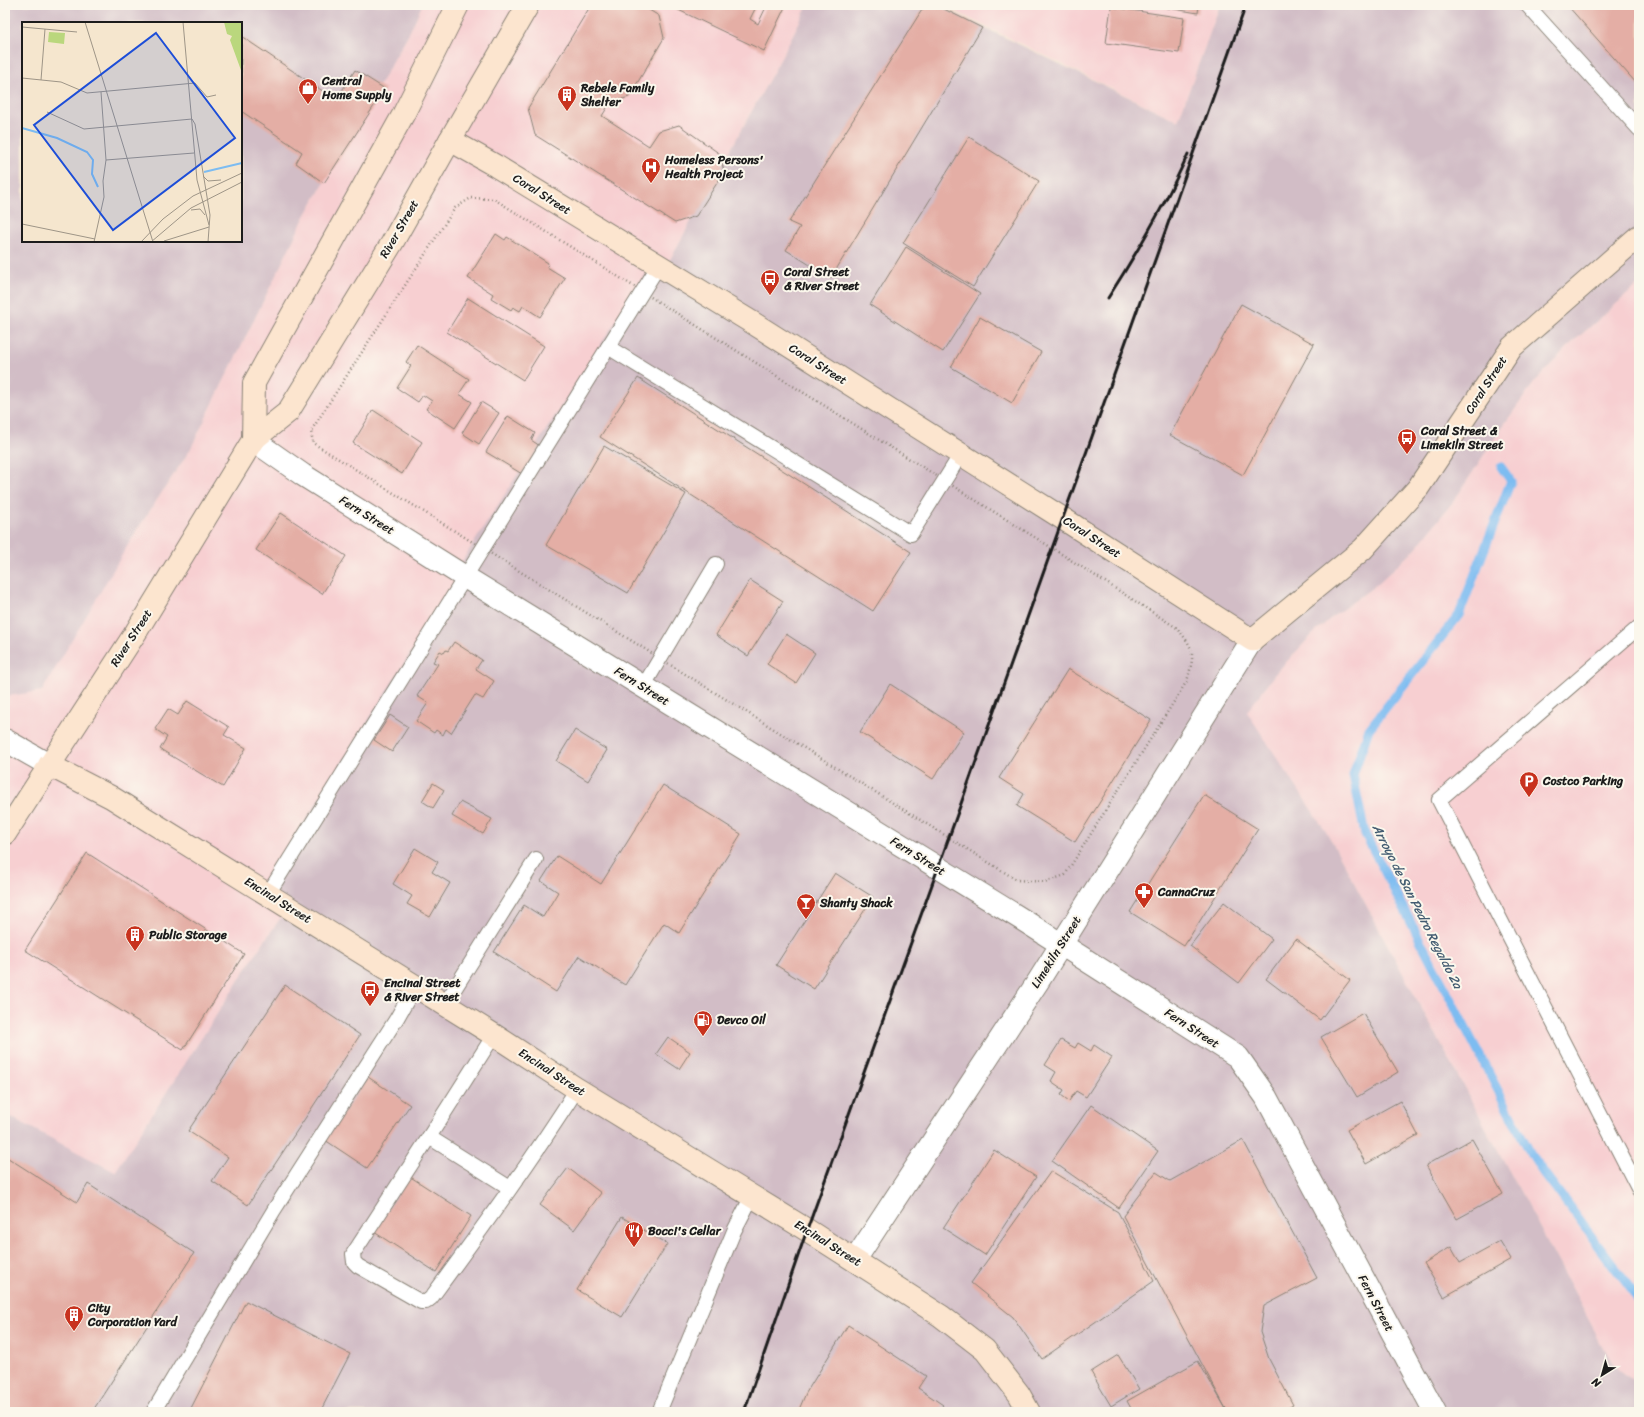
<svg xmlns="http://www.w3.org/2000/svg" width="1644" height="1417" font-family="Sriracha,sans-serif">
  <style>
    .built { fill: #f7cfd1 }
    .industrial { fill: #d2bdc6; fill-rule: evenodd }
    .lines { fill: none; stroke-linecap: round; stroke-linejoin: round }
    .stream { stroke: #7dbcf1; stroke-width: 9 }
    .building { fill: #e4aea5 }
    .lane-casing { stroke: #888175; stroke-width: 16 }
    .street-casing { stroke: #888175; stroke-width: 24 }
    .secondary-casing { stroke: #888175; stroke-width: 24 }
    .path { stroke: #888175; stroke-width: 2.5; stroke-dasharray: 1 3; stroke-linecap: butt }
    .lane { stroke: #fff; stroke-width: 14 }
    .street { stroke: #fff; stroke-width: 22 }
    .secondary { stroke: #fce5cf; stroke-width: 22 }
    .rail { stroke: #1c1c1c; stroke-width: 3 }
    .labels { text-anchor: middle; stroke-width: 4; stroke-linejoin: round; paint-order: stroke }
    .poi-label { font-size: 12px; font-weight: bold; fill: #1c1c1c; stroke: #fbf7ec; text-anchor: start }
    .street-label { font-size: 12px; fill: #1c1c1c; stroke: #fbf7ec }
    .water-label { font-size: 13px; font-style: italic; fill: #435c71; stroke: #fbf7ec }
    .inset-river { fill: none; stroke: #7dbcf1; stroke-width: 2 }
    .inset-road { fill: none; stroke: #9e9587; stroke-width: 1 }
    .view { fill: #1d4ed8; fill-opacity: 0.15; stroke: #1d4ed8; stroke-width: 2 }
    .inset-edge { fill: none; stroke: #1c1c1c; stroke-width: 2 }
  </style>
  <rect width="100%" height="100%" fill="#fbf7ec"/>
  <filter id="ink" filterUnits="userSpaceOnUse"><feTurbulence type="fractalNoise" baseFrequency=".025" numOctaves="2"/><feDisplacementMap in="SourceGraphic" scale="8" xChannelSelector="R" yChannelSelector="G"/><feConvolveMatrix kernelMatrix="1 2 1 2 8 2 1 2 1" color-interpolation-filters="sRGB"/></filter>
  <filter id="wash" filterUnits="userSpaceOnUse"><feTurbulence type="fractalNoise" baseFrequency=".012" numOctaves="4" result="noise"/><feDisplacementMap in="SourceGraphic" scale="16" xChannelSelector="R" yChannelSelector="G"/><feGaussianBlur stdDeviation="0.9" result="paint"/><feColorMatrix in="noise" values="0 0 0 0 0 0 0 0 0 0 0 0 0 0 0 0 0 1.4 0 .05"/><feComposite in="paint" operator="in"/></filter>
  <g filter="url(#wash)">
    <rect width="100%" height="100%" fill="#f5e6ce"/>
    <g class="built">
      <polygon points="422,5 808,5 781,58 667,265 464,569 289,906 263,943 115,1173 5,1114 5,702 8,696 135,533 190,450 304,218 410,31"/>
      <polygon points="942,5 1220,5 1178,121"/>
      <polygon points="1639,284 1639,1384 1614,1366 1330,838 1246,712 1274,675 1312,635 1332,617 1376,585 1415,549 1456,498 1500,430 1534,383 1566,348"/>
    </g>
    <g class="industrial">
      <path d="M5,5H422L410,31L304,218L190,450L135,533L42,691L8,696L5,702ZM23,23H241V241H23Z"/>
      <polygon points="808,5 938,5 1178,121 1220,5 1639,5 1639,284 1566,348 1534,383 1500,430 1456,498 1415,549 1376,585 1332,617 1312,635 1274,675 1247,712 1330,838 1614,1366 1639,1384 1639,1412 5,1412 5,1114 115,1172 263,943 289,906 263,888 463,569 459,566 656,258 667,265 781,58"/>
    </g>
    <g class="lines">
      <polyline class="stream" points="1501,467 1511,481 1459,615 1369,729 1353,775 1365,834 1533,1158 1639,1300"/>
    </g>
    <g id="blocks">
      <g class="building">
        <polygon points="591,5 641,5 659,16 664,38 629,97 610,103 602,116 649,146 659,131 679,125 720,154 724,172 696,216 675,223 535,135 528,108"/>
        <polygon points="668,5 757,5 750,19 758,24 767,5 782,5 785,7 764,51"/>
        <polygon points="925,5 936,5 982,28 831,278 786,250 800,227 789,222"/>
        <polygon points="1150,5 1199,5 1198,13"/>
        <polygon points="1567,5 1639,5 1639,82 1637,84"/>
        <polygon points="1111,7 1184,18 1179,53 1106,43"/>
        <polygon points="241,36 336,100 355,70 385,89 324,183 296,163 302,152 241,111"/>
        <polygon points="969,137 1039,181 973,287 903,243"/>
        <polygon points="496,234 505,240 507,237 548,263 547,267 565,278 540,317 523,306 520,311 513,307 511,310 491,298 493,294 468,278"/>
        <polygon points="906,247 980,294 943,352 870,305"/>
        <polygon points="468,298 544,346 523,380 447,332"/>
        <polygon points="1241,304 1314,344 1243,475 1170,435"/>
        <polygon points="980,317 1041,352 1012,403 951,367"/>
        <polygon points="417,345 469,379 459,394 472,402 455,428 426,409 432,401 423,395 418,402 397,388 411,366 406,362"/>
        <polygon points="638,378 911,552 873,611 600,437"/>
        <polygon points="481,402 499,413 479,444 462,433"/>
        <polygon points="373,410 422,442 402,474 353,443"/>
        <polygon points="508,416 535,433 531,440 540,446 522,474 486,452"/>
        <polygon points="604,446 686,494 628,593 546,545"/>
        <polygon points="281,513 346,556 322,594 256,550"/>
        <polygon points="750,580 783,601 748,656 716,635"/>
        <polygon points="786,634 815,653 796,683 767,664"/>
        <polygon points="454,642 482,660 476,669 494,681 483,699 475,695 451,733 446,729 443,735 436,730 434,733 416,721 428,703 417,696 438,664 433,662 440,651 444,653 446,650 448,651"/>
        <polygon points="1068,669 1151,720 1075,842 1017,806 1024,794 999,778"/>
        <polygon points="890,684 964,732 933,779 860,732"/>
        <polygon points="187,701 229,727 224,735 246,748 223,787 160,749 167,737 155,729 168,709 178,715"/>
        <polygon points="390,715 408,727 392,752 374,740"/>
        <polygon points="575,730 607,750 588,781 556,761"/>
        <polygon points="433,783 444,790 433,808 422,801"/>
        <polygon points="663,785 741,834 679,933 664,923 625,985 579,956 556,992 494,952 524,905 543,917 558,892 541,881 557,856 601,884"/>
        <polygon points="1204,795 1258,829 1184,946 1130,912"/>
        <polygon points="460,802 492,819 483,834 452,816"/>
        <polygon points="415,848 438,862 432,872 450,883 430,917 407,904 412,896 393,884"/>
        <polygon points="87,853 244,954 183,1050 25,950"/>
        <polygon points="835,873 873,897 814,989 776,965"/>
        <polygon points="1224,902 1272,939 1239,983 1190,946"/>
        <polygon points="1296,939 1350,980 1320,1020 1266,979"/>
        <polygon points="285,985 360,1035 248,1205 212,1181 228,1157 188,1131"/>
        <polygon points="1363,1013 1398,1072 1357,1097 1321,1037"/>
        <polygon points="668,1037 690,1052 679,1069 656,1054"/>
        <polygon points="1061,1040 1075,1048 1078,1043 1091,1051 1094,1045 1112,1057 1086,1097 1076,1091 1069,1101 1061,1095 1064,1090 1051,1081 1056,1072 1045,1065"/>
        <polygon points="368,1077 410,1105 367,1168 325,1140"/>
        <polygon points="1400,1101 1418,1135 1366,1164 1347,1130"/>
        <polygon points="1091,1105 1158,1151 1119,1208 1052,1161"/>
        <polygon points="1472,1139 1503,1194 1457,1219 1426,1165"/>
        <polygon points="1243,1140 1317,1278 1264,1306 1260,1332 1269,1359 1293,1405 1281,1412 1133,1412 1127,1401 1198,1361 1226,1409 1123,1216 1156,1172 1170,1181"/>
        <polygon points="994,1150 1036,1177 985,1255 943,1228"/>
        <polygon points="5,1156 77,1202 88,1184 194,1253 92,1412 5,1412"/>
        <polygon points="568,1168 601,1193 574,1230 540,1205"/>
        <polygon points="1051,1171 1118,1212 1154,1281 1042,1359 1013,1317 971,1283"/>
        <polygon points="409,1176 471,1216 436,1272 374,1232"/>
        <polygon points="622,1217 667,1244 622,1317 577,1290"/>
        <polygon points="1500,1241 1511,1259 1444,1297 1424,1263 1451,1247 1460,1263"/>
        <polygon points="246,1301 350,1354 320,1412 189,1412"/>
        <polygon points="848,1325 926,1376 918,1388 943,1405 938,1412 798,1412 806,1393"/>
        <polygon points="1118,1355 1139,1389 1111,1406 1091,1372"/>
      </g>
    </g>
  </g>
  <g filter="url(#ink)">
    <use href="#blocks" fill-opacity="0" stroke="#888175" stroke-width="1"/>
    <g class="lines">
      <defs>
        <g id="lane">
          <polyline points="1527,5 1639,129"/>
          <polyline points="608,347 911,534 961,454"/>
          <polyline points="1639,627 1439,800 1639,1190"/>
          <polyline points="643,687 716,564"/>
          <polyline points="268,894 659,265"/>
          <polyline points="445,1004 536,859"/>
          <path d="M494,1035L429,1137L353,1254L354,1262L358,1266L421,1302H426L431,1298C481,1230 532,1160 577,1089"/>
          <polyline points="429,1137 510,1188"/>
          <polyline points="153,1412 274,1210 397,1018 415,986"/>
          <polyline points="659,1412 734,1231 752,1196"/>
        </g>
        <g id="street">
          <polyline points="253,440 303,475 465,577 1023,920 1191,1027 1238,1057 1266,1097 1435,1412"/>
          <polyline points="5,740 49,765"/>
          <polyline points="855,1260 1039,980 1252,640"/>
        </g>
        <g id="secondary">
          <polyline points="450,140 496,166 753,323 1062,518 1252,640 1363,549 1418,488 1512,347 1639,236"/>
          <polyline points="253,440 254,383 403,115 458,5"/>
          <polyline points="49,765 111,797 494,1035 577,1089 807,1230 941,1316 985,1350 1019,1394 1029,1412"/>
          <polyline points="5,834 136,632 253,440 288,412 392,243 450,140 528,5"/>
        </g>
      </defs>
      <use href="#lane" class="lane-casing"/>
      <use href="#street" class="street-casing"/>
      <use href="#secondary" class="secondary-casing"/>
      <path class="path" d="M471,198L494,199L1052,548L1177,628C1195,650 1195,653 1187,681L1065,875L1045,882L1017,880L313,443L311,431L455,208Z"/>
      <use href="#lane" class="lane"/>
      <use href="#street" class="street"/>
      <use href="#secondary" class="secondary"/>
      <g class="rail">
        <path d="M1108,298C1138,251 1165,205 1188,154"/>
        <polyline points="744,1412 807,1230 938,868 1246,5"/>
      </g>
    </g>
  </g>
  <defs>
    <symbol id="shop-pin" viewBox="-11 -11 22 30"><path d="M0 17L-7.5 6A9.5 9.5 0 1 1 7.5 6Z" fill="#c8321e" stroke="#fbf7ec"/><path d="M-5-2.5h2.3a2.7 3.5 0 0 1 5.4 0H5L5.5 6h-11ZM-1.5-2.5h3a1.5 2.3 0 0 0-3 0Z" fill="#fff"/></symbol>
    <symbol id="building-pin" viewBox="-11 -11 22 30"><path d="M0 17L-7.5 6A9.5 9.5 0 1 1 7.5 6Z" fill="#c8321e" stroke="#fbf7ec"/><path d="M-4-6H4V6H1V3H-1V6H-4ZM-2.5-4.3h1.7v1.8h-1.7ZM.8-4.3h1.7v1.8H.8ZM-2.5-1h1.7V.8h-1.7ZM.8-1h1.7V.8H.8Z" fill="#fff"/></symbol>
    <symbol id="hospital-pin" viewBox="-11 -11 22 30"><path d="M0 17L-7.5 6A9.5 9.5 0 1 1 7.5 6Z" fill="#c8321e" stroke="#fbf7ec"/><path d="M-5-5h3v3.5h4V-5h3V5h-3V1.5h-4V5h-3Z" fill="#fff"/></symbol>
    <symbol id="bus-pin" viewBox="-11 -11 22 30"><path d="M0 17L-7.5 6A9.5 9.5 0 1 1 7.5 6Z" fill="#c8321e" stroke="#fbf7ec"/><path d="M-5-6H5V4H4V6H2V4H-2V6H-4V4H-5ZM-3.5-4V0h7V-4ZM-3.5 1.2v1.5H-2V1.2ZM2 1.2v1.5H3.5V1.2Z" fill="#fff"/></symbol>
    <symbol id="parking-pin" viewBox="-11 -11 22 30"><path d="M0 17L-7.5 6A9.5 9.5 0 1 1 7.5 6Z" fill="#c8321e" stroke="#fbf7ec"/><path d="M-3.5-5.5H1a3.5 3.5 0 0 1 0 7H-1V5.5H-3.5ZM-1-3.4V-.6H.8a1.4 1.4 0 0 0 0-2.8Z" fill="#fff"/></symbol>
    <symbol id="pharmacy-pin" viewBox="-11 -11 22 30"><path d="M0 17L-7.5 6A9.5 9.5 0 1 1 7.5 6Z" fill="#c8321e" stroke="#fbf7ec"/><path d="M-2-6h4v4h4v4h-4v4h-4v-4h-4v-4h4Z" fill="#fff"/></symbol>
    <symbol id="bar-pin" viewBox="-11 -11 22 30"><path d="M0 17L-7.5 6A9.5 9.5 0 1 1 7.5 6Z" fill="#c8321e" stroke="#fbf7ec"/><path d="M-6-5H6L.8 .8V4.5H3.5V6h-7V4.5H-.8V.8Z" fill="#fff"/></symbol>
    <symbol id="fuel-pin" viewBox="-11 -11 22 30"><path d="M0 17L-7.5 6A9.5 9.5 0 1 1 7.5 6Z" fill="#c8321e" stroke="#fbf7ec"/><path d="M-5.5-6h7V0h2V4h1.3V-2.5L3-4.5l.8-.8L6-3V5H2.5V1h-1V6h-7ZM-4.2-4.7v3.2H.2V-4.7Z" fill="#fff"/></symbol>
    <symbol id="restaurant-pin" viewBox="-11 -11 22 30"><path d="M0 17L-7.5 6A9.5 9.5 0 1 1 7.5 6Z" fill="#c8321e" stroke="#fbf7ec"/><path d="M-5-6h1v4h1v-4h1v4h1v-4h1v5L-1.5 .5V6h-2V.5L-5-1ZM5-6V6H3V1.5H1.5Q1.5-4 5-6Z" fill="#fff"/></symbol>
  </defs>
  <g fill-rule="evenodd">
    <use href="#shop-pin" x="297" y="77" width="22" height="30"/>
    <use href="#building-pin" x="556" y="84" width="22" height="30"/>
    <use href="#hospital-pin" x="640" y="156" width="22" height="30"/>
    <use href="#bus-pin" x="759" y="268" width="22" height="30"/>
    <use href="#bus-pin" x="1396" y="427" width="22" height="30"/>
    <use href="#parking-pin" x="1518" y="770" width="22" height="30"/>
    <use href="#pharmacy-pin" x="1133" y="881" width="22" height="30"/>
    <use href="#bar-pin" x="795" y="892" width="22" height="30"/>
    <use href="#building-pin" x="124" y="924" width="22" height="30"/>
    <use href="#bus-pin" x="359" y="979" width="22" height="30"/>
    <use href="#fuel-pin" x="692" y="1009" width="22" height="30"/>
    <use href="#restaurant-pin" x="623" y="1220" width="22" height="30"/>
    <use href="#building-pin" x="63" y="1304" width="22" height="30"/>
  </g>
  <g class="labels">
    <g class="poi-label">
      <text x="322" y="85">Central<tspan x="322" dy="14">Home Supply</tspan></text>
      <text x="581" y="92">Rebele Family<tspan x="581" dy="14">Shelter</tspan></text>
      <text x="665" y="164">Homeless Persons'<tspan x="665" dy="14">Health Project</tspan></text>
      <text x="784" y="276">Coral Street<tspan x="784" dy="14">&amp; River Street</tspan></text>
      <text x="1421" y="435">Coral Street &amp;<tspan x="1421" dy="14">Limekiln Street</tspan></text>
      <text x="1543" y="785">Costco Parking</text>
      <text x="1158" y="896">CannaCruz</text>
      <text x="820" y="907">Shanty Shack</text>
      <text x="149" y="939">Public Storage</text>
      <text x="384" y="987">Encinal Street<tspan x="384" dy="14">&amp; River Street</tspan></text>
      <text x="717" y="1024">Devco Oil</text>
      <text x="648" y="1235">Bocci's Cellar</text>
      <text x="88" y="1312">City<tspan x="88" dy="14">Corporation Yard</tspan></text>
    </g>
    <g class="street-label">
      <text transform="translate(542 194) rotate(32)" y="4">Coral Street</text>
      <text transform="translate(399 229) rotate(-60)" y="4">River Street</text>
      <text transform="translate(818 364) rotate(32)" y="4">Coral Street</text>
      <text transform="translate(1486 385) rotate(-57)" y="4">Coral Street</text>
      <text transform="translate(367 515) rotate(32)" y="4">Fern Street</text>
      <text transform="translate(1092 537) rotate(33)" y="4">Coral Street</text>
      <text transform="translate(131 638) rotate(-57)" y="4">River Street</text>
      <text transform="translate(642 686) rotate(32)" y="4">Fern Street</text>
      <text transform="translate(918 856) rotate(32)" y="4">Fern Street</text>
      <text transform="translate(278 900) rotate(32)" y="4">Encinal Street</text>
      <text transform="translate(1056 952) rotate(-58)" y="4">Limekiln Street</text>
      <text transform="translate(1192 1028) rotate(33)" y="4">Fern Street</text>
      <text transform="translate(552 1072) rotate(33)" y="4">Encinal Street</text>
      <text transform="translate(828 1243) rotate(32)" y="4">Encinal Street</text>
      <text transform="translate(1376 1303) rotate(62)" y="4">Fern Street</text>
    </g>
    <g class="water-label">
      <text transform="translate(1418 906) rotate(63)" y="5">Arroyo de San Pedro Regaldo 2a</text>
    </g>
  </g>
  <g transform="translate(22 22)">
    <rect width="220" height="220" fill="#f5e6ce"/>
    <path d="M202,0H220V51L208,18L210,14L205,12ZM27,10L43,11L42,22L26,20Z" fill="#bad77d"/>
    <path class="inset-river" d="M0,106L35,116L65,130L71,138L70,152L76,165M182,150L220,141"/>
    <path class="inset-road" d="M63,0L131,220M161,0L175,158L187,203M0,5L55,10M0,56L39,60L65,71L173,61L185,75L194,73M19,58L23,7M25,90L62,107L170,97M170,97L173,102L188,193L186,220M84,138L172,131M181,154L186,159L199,158M169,188L178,187L183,193M0,202L73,217M142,219L187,205M72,220L82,175L81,159L84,138L79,70M119,220L141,197L171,174L220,151M129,220L169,186L220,160"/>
    <path class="view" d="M134,11L213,116L91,208L12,103Z"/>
    <rect width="220" height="220" class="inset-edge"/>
  </g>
  <rect width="1644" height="1417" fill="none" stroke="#fbf7ec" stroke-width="20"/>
  <g transform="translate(1602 1375) rotate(217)" stroke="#fbf7ec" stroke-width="3" paint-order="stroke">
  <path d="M0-3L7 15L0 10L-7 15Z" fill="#1c1c1c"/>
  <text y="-6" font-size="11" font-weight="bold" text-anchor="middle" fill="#1c1c1c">N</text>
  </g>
</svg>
